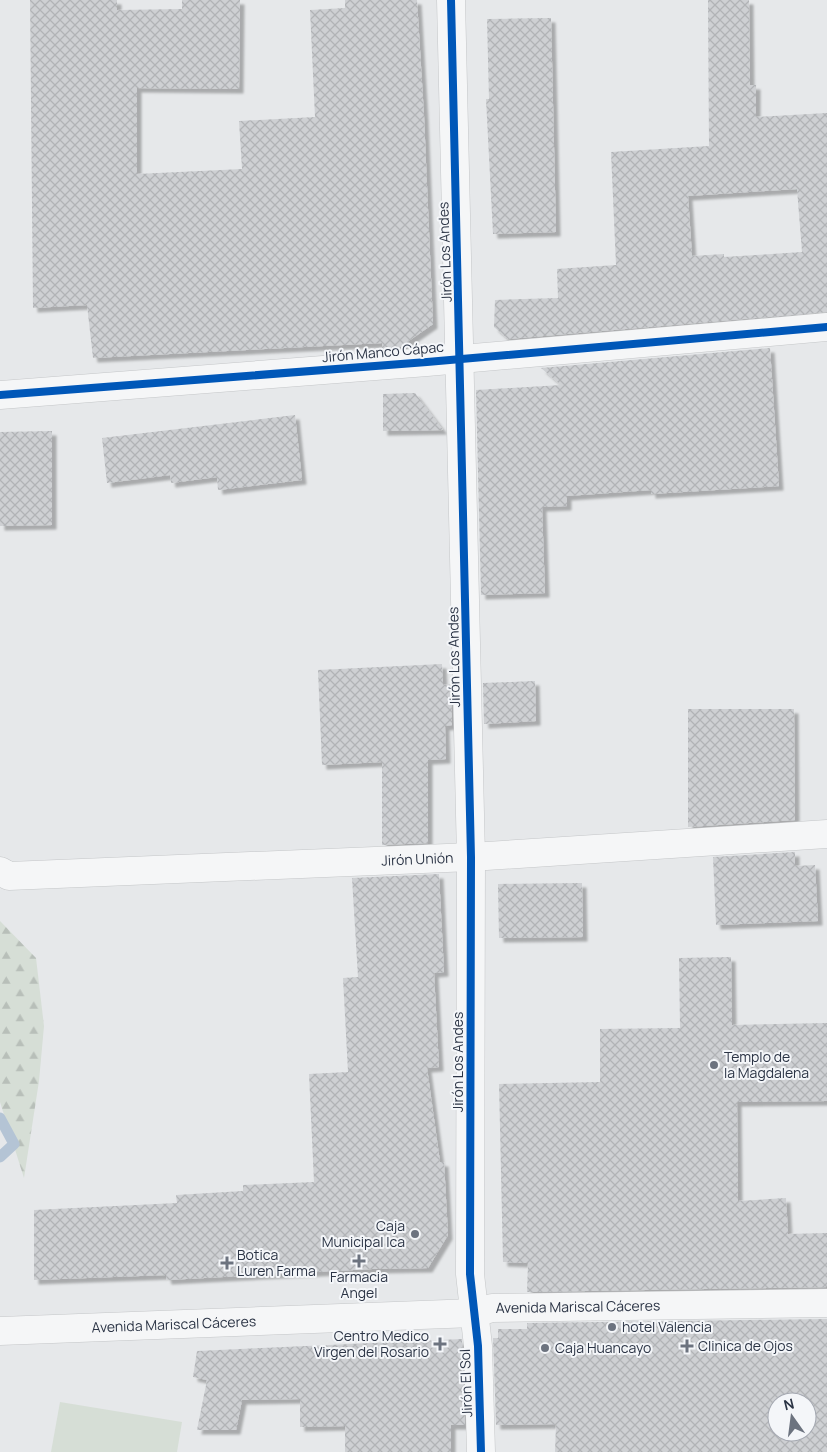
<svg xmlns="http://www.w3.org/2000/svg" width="827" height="1452" font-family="Manrope,sans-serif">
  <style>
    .green { fill: #d6ded6 }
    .forest { fill: url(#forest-firs) }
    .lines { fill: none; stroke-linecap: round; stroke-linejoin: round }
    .stream { stroke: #b4c4d5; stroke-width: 11 }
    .building { fill: url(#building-cross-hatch); fill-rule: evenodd; filter: url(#shadow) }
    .minor-casing { stroke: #c4c6c8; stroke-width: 29 }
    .minor { stroke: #f5f6f7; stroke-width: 28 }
    .cycleway-casing { stroke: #f4f6f9; stroke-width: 11 }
    .cycleway { stroke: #0057b8; stroke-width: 8 }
    .poi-dot { fill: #6c737f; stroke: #f4f6f9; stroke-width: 2 }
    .labels { text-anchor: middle; stroke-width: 4; stroke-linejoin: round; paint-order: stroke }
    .street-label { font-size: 14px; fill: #2b3445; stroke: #f4f6f9 }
    .poi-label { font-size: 14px; fill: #2b3445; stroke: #f4f6f9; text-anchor: start }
  </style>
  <defs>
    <pattern id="forest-firs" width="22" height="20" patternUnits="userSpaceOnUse" patternTransform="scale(1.25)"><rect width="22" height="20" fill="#d6ded6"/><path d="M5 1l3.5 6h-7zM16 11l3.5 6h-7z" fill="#b8bfb9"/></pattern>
    <pattern id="building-cross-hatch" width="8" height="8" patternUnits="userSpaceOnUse" patternTransform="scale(1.25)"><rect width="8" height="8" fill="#ced0d3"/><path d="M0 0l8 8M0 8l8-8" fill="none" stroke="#b1b3b6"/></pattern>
    <filter id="shadow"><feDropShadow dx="4.5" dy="4.5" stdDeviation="1" flood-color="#0004"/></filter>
  </defs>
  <rect width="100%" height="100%" fill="#e6e8ea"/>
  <polygon class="green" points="60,1402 182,1422 177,1452 51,1452"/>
  <polygon class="forest" points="0,921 36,958 44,1026 39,1081 24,1178 0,1102"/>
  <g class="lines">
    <polyline class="stream" points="0,1118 14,1144 0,1157"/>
  </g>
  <g class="building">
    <polygon points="30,0 117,0 117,10 182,9 182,0 240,0 239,89 137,88 137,174 242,169 239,121 315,117 310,10 345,8 345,0 417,0 424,116 433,324 397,349 382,350 382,343 93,358 87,305 33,308"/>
    <path d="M708,0H749L750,85H756V117L827,113V312L508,339L494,327L495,300L558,298L557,269L616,265L611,152L709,146ZM797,189L802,252L724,257V254L692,256L688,196Z"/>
    <polygon points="551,18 556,232 493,234 486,99 489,99 487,19"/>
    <polygon points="770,348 779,486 651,494 651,490 567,496 567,506 542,507 545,593 481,595 476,390 561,385 541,368"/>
    <polygon points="415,393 443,430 383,431 383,394"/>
    <polygon points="295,415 302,480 218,490 217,477 171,483 170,475 107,483 102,438"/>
    <polygon points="52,431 52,525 0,526 0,432"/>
    <polygon points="442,664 443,685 451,684 452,725 445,726 446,759 428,760 428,843 382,845 382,762 322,765 318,670"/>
    <polygon points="535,681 536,721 484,724 483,683"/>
    <polygon points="688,709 794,709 795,820 688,827"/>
    <polygon points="795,852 795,866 815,865 818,921 716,925 713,857"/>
    <polygon points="439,874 444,972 434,973 439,1067 427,1068 440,1162 444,1162 448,1235 428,1268 372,1269 167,1280 166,1275 34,1280 34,1210 177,1203 176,1195 243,1191 243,1185 314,1182 309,1074 348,1072 343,978 358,977 352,878"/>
    <polygon points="582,883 583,937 499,938 498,884"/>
    <polygon points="731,957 732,1025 827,1023 827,1101 737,1102 738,1201 786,1198 788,1234 827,1233 827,1287 527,1292 528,1263 503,1262 499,1084 600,1082 600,1029 680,1028 679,958"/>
    <path d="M827,1319V1452H555L556,1424L496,1425L493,1338H498V1329H527V1323ZM777,1402H807V1432H777Z"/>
    <polygon points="462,1339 465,1425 451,1425 451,1452 345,1452 345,1426 300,1427 300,1399 242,1400 236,1430 197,1430 207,1380 193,1377 197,1351"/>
  </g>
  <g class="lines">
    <defs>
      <g id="minor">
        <polyline points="451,0 471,857 470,1274 478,1346 481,1452"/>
        <polyline points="0,395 427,362 827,327"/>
        <path id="s1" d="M0,871L9,876L471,857L827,834"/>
        <path id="s2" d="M0,1331L474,1313L492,1308L827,1303"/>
      </g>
    </defs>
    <use href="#minor" class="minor-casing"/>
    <use href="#minor" class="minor"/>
    <defs>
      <g id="cycleway">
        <polyline points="451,0 471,857 470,1274 478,1346 481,1452"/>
        <polyline points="0,395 427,362 827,327"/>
      </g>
    </defs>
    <use href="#cycleway" class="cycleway-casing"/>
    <use href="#cycleway" class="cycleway"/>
  </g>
  <g class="poi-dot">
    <circle cx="714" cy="1065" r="5"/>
    <circle cx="415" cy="1234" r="5"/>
    <path d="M356.5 1253.5h5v5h5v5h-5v5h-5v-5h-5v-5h5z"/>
    <path d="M224.5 1255.5h5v5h5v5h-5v5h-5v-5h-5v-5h5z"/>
    <circle cx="612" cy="1327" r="5"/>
    <path d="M437.5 1336.5h5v5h5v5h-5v5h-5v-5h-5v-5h5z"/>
    <path d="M684.5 1338.5h5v5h5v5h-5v5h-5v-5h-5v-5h5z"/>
    <circle cx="545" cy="1348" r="5"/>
  </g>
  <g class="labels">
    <g class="street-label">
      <text transform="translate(445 252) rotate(-92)" y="5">Jirón Los Andes</text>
      <text transform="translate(383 352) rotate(-5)" y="5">Jirón Manco Cápac</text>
      <text transform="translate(454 657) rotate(-91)" y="5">Jirón Los Andes</text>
      <text dy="5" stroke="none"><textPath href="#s1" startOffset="419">Jirón Unión</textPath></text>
      <text transform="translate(458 1062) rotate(-90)" y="5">Jirón Los Andes</text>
      <text dy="5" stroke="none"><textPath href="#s2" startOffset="579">Avenida Mariscal Cáceres</textPath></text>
      <text dy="5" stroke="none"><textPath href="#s2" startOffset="174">Avenida Mariscal Cáceres</textPath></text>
      <text transform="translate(466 1383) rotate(-92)" y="5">Jirón El Sol</text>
    </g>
    <g class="poi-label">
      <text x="724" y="1062">Templo de<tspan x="724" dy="16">la Magdalena</tspan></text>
      <text x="405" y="1231" text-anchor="end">Caja<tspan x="405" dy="16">Municipal Ica</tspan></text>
      <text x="237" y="1260">Botica<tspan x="237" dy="16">Luren Farma</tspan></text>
      <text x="359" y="1282" text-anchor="middle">Farmacia<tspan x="359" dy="16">Angel</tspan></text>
      <text x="622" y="1332">hotel Valencia</text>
      <text x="429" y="1341" text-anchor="end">Centro Medico<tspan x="429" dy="16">Virgen del Rosario</tspan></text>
      <text x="698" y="1351">Clinica de Ojos</text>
      <text x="555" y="1353">Caja Huancayo</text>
    </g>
  </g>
  <g transform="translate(792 1417) rotate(346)"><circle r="24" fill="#f4f6f9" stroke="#a4a8b1"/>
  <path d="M0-4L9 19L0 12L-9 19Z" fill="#6c737f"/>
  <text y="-8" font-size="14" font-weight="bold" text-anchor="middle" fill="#2b3445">N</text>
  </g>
</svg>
